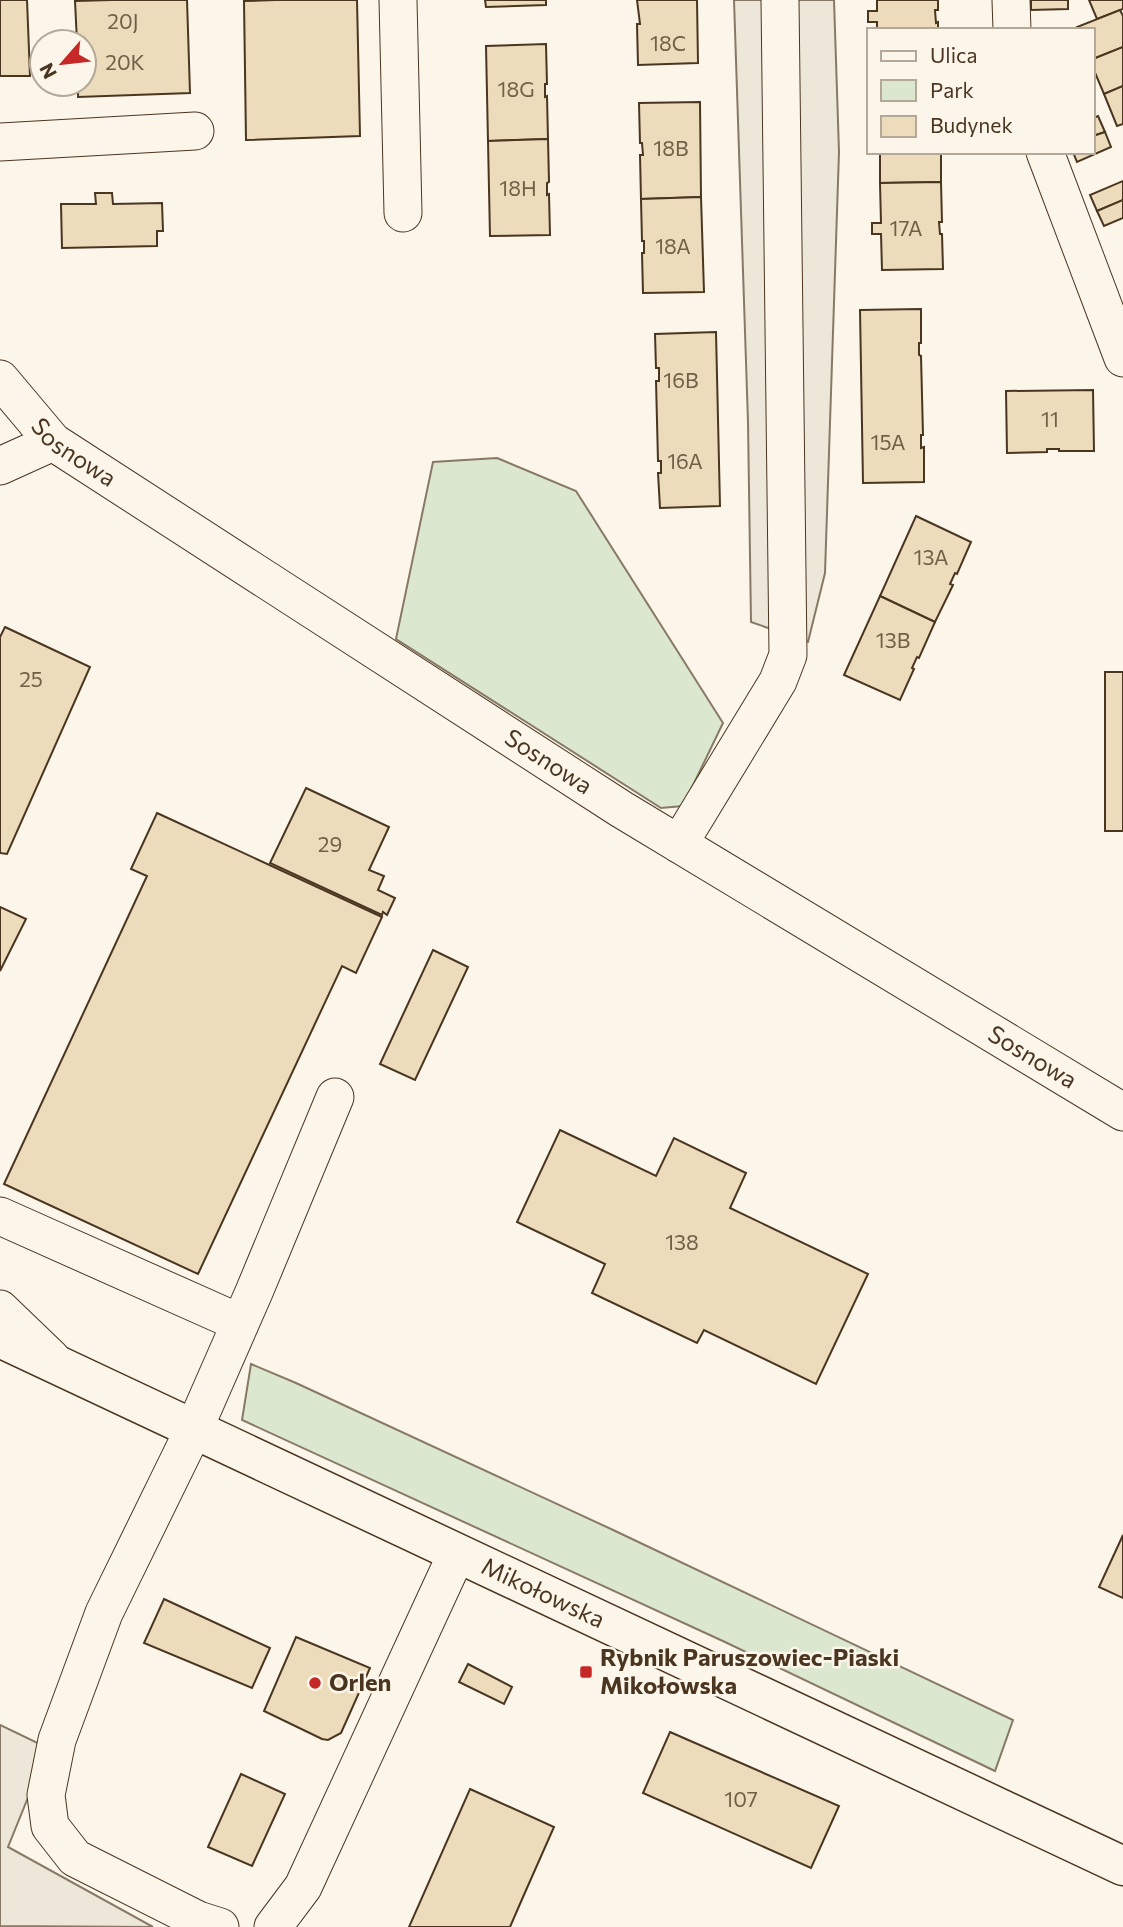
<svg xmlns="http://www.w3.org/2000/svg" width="1123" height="1927" font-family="Commissioner,sans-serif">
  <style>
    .green { fill: #dce7d0; stroke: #887966; stroke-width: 2 }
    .parking { fill: #ede7d9; stroke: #887966; stroke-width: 2 }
    .building { fill: #ecdcbc; stroke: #4a3520; stroke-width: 2 }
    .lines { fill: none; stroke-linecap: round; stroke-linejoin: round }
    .minor-casing { stroke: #4a3520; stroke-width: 39 }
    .major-casing { stroke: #4a3520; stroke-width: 41 }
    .minor { stroke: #fbf6e9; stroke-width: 37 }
    .major { stroke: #fbf6e9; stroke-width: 38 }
    .poi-dot { fill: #c62828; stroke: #fbf6e9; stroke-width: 2.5 }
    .labels { text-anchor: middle; stroke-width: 5; stroke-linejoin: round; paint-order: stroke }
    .number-label { font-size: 21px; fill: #725f47 }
    .street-label { font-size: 24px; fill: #4a3520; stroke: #fbf6e9 }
    .poi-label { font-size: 24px; font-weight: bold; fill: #4a3520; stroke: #fbf6e9; text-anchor: start }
  </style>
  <rect width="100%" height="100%" fill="#fbf6e9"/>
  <g class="green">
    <polygon points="497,458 576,491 723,723 683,806 661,808 396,639 433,462"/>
    <polygon points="251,1364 296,1383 611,1529 1013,1720 995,1771 725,1642 242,1420"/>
  </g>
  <g class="parking">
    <polygon points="734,0 834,0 839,152 825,573 808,642 751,622 748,422"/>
    <polygon points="0,1725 48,1748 8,1847 153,1927 0,1926"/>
  </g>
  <g class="building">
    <polygon points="0,0 27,0 30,76 0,76"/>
    <polygon points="112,0 187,0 190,93 78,97 78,84 84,84 84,42 77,42 75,1"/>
    <polygon points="276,0 357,0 360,136 246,140 244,1"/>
    <polygon points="485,0 546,0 546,5 486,7"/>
    <polygon points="637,0 697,0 698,63 638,65 637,24 640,24"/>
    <polygon points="877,0 938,0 938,10 935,10 936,23 938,22 938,30 877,30 877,22 868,22 868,11 877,11"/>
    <polygon points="1031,0 1068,0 1068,9 1031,10"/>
    <polygon points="1089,0 1123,0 1123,9 1097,19"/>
    <polygon points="1120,10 1123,16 1123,47 1093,59 1093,30 1078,30 1077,27"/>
    <polygon points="546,44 547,84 545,84 545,97 547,96 548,139 488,141 486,46"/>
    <polygon points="1123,47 1123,86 1104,94 1093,68 1093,59"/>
    <polygon points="1123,86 1123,124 1117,126 1104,94"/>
    <polygon points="700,102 701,197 641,199 640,155 643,155 642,143 640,143 639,103"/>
    <polygon points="1098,116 1105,132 1093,136 1093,118"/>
    <polygon points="1105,132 1111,147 1077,162 1073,152 1093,152 1093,136"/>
    <polygon points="548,139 549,182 547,183 547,195 549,194 550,235 490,236 488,141"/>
    <polygon points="880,152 941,152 941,182 880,183"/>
    <polygon points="1123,181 1123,200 1097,211 1090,195"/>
    <polygon points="941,182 942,222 939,222 940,234 942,234 943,269 882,270 881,234 872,234 872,223 881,223 880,183"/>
    <polygon points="95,193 112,193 113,204 162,203 163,231 157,231 157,246 62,248 61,204 96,204"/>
    <polygon points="701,197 704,292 643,293 642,253 644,253 644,241 642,241 641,199"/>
    <polygon points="1123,200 1123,218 1104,226 1097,211"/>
    <polygon points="921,309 921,343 919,343 919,355 921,356 923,435 921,435 921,448 924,447 924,482 863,483 860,310"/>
    <polygon points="716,332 720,506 660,508 658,473 661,473 661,461 658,461 656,381 659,381 659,368 656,368 655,334"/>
    <polygon points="1093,390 1094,451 1059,451 1059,449 1047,449 1047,452 1007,453 1006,391"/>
    <polygon points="916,516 971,542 957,574 955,573 950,584 953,585 935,622 880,596"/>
    <polygon points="880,596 935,622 919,658 917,657 912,668 914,669 900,700 844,675"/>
    <polygon points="5,627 90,667 7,854 0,853 0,637"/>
    <rect x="1105" y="672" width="18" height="159"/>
    <polygon points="306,788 389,827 369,870 384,876 378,890 395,898 387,915 383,912 382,915 270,863"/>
    <polygon points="157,813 382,917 356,973 342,966 198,1274 4,1184 147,876 131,869"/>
    <polygon points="0,907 26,919 0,971"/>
    <polygon points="433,950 468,967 415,1080 380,1064"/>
    <polygon points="560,1130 656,1176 674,1138 746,1173 730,1208 868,1274 816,1384 704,1330 697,1343 592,1293 605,1264 517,1222"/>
    <polygon points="1123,1535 1123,1598 1099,1587"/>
    <polygon points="164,1599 270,1648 252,1688 144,1643"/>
    <polygon points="296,1637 370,1668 341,1733 328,1740 322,1739 264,1711"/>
    <polygon points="468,1664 512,1687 504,1704 459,1682"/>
    <polygon points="670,1732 839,1806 811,1868 643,1793"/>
    <polygon points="241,1774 285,1794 252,1866 208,1847"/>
    <polygon points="470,1789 554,1827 523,1897 510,1927 409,1927"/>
  </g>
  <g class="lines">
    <defs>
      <g id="minor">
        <polyline points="398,0 403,213"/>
        <polyline points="1011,0 1012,30"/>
        <polyline points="0,142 195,131"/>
        <polyline points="1045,152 1123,358"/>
        <path id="s1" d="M0,379L53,442L621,809L1123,1112"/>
        <polyline points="0,466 53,442"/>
        <polyline points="679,844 778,681 788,655 780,0"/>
        <polyline points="0,1216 240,1323"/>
        <polyline points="0,1309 51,1358"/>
        <polyline points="220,1927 198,1920 75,1858 50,1826 46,1795 57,1740 104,1613 194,1429 254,1292 335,1097"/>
        <polyline points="273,1927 303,1887 457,1553"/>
      </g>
      <g id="major">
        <path id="s2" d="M0,1338L1123,1866"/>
      </g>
    </defs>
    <use href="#minor" class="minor-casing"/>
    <use href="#major" class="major-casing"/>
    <use href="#minor" class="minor"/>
    <use href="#major" class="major"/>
  </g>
  <g class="poi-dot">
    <rect x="579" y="1665" width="14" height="14" rx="3.5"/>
    <circle cx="315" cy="1683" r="7"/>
  </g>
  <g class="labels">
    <g class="number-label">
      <text x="123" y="29">20J</text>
      <text x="668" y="51">18C</text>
      <text x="125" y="70">20K</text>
      <text x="516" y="97">18G</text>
      <text x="671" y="156">18B</text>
      <text x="518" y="196">18H</text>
      <text x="906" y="236">17A</text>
      <text x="673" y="254">18A</text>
      <text x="681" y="388">16B</text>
      <text x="1050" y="427">11</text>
      <text x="888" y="450">15A</text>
      <text x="685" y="469">16A</text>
      <text x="931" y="565">13A</text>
      <text x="893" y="648">13B</text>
      <text x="31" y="687">25</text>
      <text x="330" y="852">29</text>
      <text x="682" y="1250">138</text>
      <text x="741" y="1807">107</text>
    </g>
    <g class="street-label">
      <text dy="8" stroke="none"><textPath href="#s1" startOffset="105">Sosnowa</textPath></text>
      <text dy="8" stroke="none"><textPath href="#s1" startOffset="672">Sosnowa</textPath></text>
      <text dy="8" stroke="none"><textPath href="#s1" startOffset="1239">Sosnowa</textPath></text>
      <text dy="8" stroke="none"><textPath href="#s2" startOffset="600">Mikołowska</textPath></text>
    </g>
    <g class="poi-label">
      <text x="600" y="1666">Rybnik Paruszowiec-Piaski<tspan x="600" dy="28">Mikołowska</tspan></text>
      <text x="329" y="1691">Orlen</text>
    </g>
  </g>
  <rect x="867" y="28" width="228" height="126" fill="#fbf6e9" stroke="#b4a999" stroke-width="2"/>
  <rect x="881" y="51" width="35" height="10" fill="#fbf6e9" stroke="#b4a999" stroke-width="2"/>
  <text x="930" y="63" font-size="21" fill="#4a3520">Ulica</text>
  <rect x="881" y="80" width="35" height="21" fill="#dce7d0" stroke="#b4a999" stroke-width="2"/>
  <text x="930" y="98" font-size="21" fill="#4a3520">Park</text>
  <rect x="881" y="116" width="35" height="21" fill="#ecdcbc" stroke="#b4a999" stroke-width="2"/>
  <text x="930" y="133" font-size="21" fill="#4a3520">Budynek</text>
  <g transform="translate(63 63) rotate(242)"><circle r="33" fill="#fbf6e9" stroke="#b4a999" stroke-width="2"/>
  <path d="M0-5L12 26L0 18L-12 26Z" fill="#c62828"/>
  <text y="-10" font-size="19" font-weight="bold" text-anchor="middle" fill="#4a3520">N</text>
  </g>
</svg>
